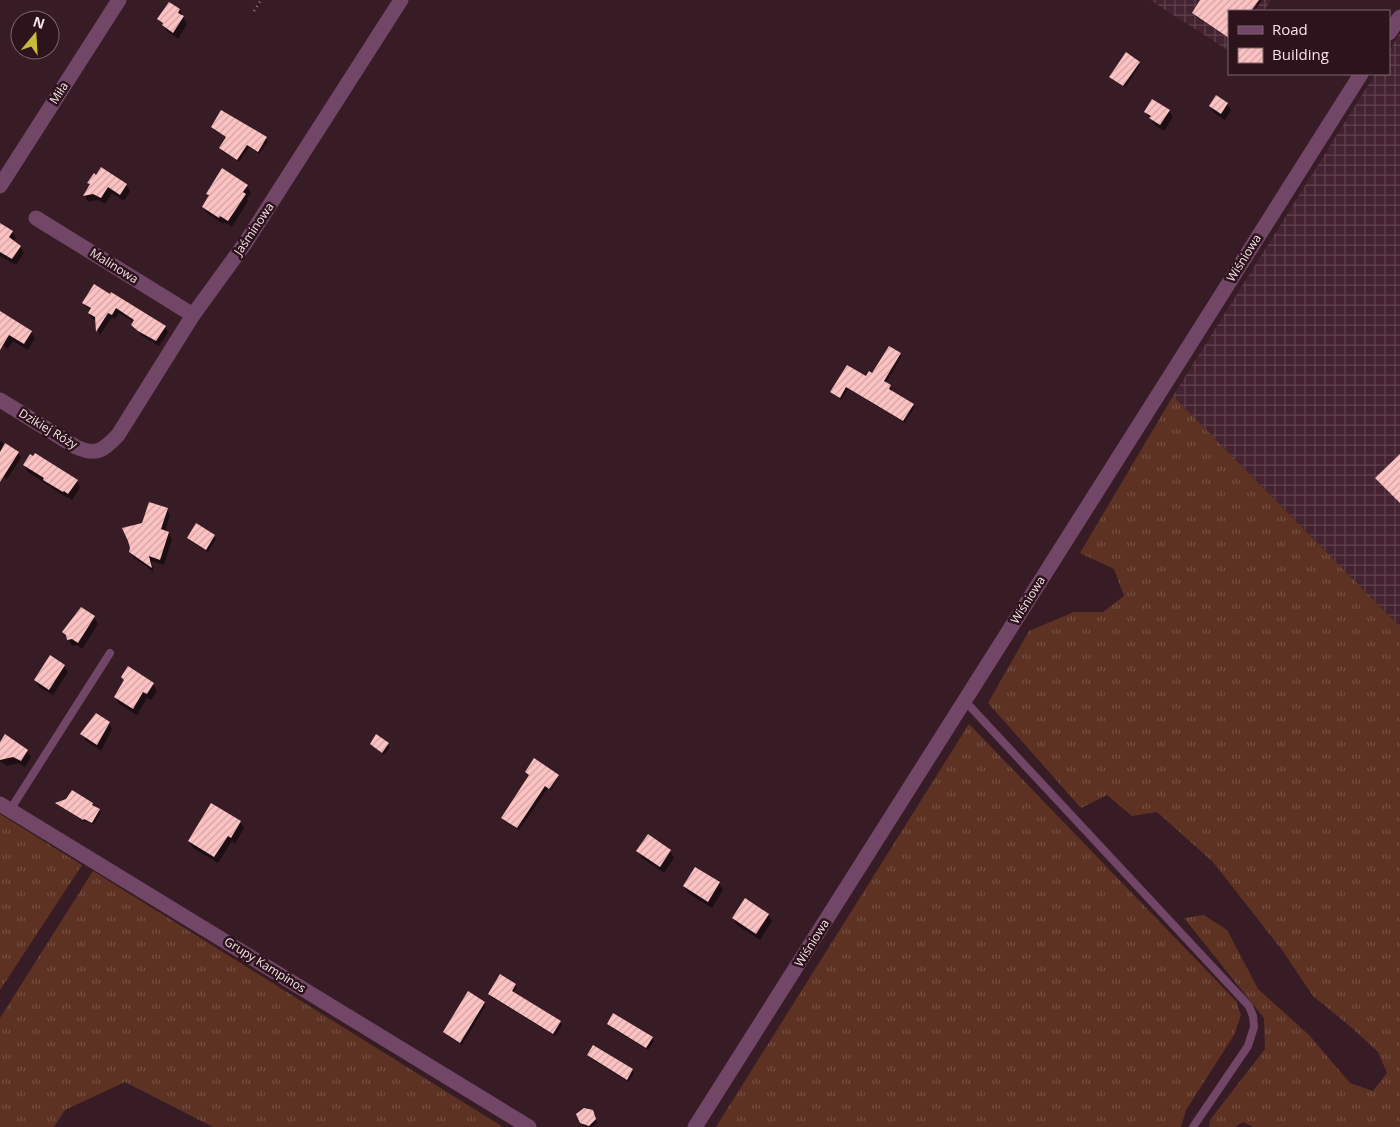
<svg xmlns="http://www.w3.org/2000/svg" width="1400" height="1127" font-family="'Open Sans',sans-serif">
  <style>
    .industrial { fill: url(#industrial-grid) }
    .grass { fill: url(#grass-tufts) }
    .shadow { fill: #0007 }
    .building { fill: url(#building-hatch) }
    .lines { fill: none; stroke-linecap: round; stroke-linejoin: round }
    .path { stroke: #957e85; stroke-width: 2.5; stroke-dasharray: 1 4; stroke-linecap: butt }
    .lane { stroke: #724667; stroke-width: 8 }
    .street { stroke: #724667; stroke-width: 15 }
    .labels { text-anchor: middle; stroke-width: 5; stroke-linejoin: round; paint-order: stroke }
    .street-label { font-size: 12px; fill: #f6e3e8; stroke: #2d131c }
  </style>
  <defs>
    <pattern id="industrial-grid" width="8" height="8" patternUnits="userSpaceOnUse" patternTransform="scale(1.25)"><rect width="8" height="8" fill="#44222f"/><path d="M0 4h8M4 0v8" fill="none" stroke="#60424d"/></pattern>
    <pattern id="grass-tufts" width="24" height="20" patternUnits="userSpaceOnUse" patternTransform="scale(1.25)"><rect width="24" height="20" fill="#5d3223"/><path d="M3 7l-1-3M5 7V3M7 7l1-3M15 17l-1-3M17 17v-4M19 17l1-3" fill="none" stroke="#755043"/></pattern>
    <pattern id="building-hatch" width="6" height="6" patternUnits="userSpaceOnUse" patternTransform="scale(1.25)"><rect width="6" height="6" fill="#fcc2c2"/><path d="M-1 1l2-2M0 6l6-6M5 7l2-2" fill="none" stroke="#d0a2a3"/></pattern>
  </defs>
  <rect width="100%" height="100%" fill="#371c26"/>
  <g class="industrial">
    <polygon points="1150,0 1271,0 1264,11 1229,11 1229,51"/>
    <polygon points="1400,33 1400,627 1173,396 1375,74 1389,74 1389,51"/>
  </g>
  <g class="grass">
    <polygon points="1173,396 1400,627 1400,1127 1253,1127 1243,1122 1235,1127 1209,1127 1210,1120 1265,1049 1264,1018 1184,918 1204,915 1227,930 1258,989 1309,1035 1350,1083 1373,1091 1387,1073 1378,1052 1351,1027 1313,996 1282,950 1213,862 1157,812 1132,816 1107,795 1081,808 988,703 1029,631 1074,612 1103,612 1124,596 1114,569 1080,553"/>
    <polygon points="969,724 1236,1001 1241,1015 1234,1035 1186,1110 1181,1127 716,1127"/>
    <polygon points="0,814 82,865 0,990"/>
    <polygon points="93,871 503,1127 213,1127 125,1082 65,1110 54,1127 0,1127 0,1018"/>
  </g>
  <g class="shadow">
    <polygon points="1202,0 1262,0 1255,11 1229,11 1229,38 1195,16 1193,13"/>
    <polygon points="169,3 180,10 187,24 178,39 167,31 159,19"/>
    <polygon points="1139,63 1140,65 1125,88 1113,80 1111,77"/>
    <polygon points="1227,104 1231,110 1225,120 1214,113 1210,106"/>
    <polygon points="1169,111 1173,117 1164,131 1155,125 1145,112"/>
    <polygon points="212,127 266,138 268,141 259,154 249,147 239,162 222,151 220,148 227,138 214,130"/>
    <polygon points="89,183 126,184 130,191 124,201 112,193 105,204 98,200 88,202 85,196 91,186"/>
    <polygon points="247,186 251,193 247,199 248,201 232,227 224,222 223,224 207,213 203,207 209,197 208,194"/>
    <polygon points="0,224 12,232 16,238 13,242 20,246 24,253 16,265 0,256"/>
    <polygon points="94,286 165,327 168,332 159,346 142,336 132,325 134,322 119,313 115,319 112,317 100,335 98,331 96,321 92,318 89,313 91,310 87,308 84,303"/>
    <polygon points="0,317 31,332 35,338 28,350 13,341 8,349 0,344"/>
    <polygon points="900,354 901,357 886,383 890,386 892,389 891,391 913,405 914,408 905,423 848,389 841,400 832,392 872,375"/>
    <polygon points="0,441 18,452 21,458 7,479 0,474"/>
    <polygon points="24,465 77,481 80,487 72,500 68,497 67,498 28,472"/>
    <polygon points="167,509 170,515 165,532 169,533 172,539 164,565 151,561 154,572 134,558 130,552"/>
    <polygon points="196,525 214,536 216,539 208,552 190,541 188,538"/>
    <polygon points="81,609 94,617 98,624 82,649 77,645 72,646 64,632"/>
    <polygon points="64,666 68,672 53,695 39,687 35,680"/>
    <polygon points="128,668 153,684 157,691 151,700 147,698 137,715 119,704 115,697 125,682 122,677"/>
    <polygon points="109,723 112,729 101,751 86,741 82,735"/>
    <polygon points="377,736 390,747 384,755 371,744"/>
    <polygon points="0,744 27,751 31,757 25,767 18,763 7,766 0,761"/>
    <polygon points="526,773 557,775 519,830 504,821 502,818 530,776"/>
    <polygon points="559,777 559,778 551,791 550,790"/>
    <polygon points="72,791 92,804 99,810 101,813 93,825 86,821 85,822 58,805 57,803 67,800"/>
    <polygon points="240,822 244,828 235,844 232,841 218,863 193,848 189,841"/>
    <polygon points="648,836 670,851 674,858 664,873 642,858 638,851"/>
    <polygon points="696,868 719,883 723,890 712,908 688,893 684,886"/>
    <polygon points="768,914 772,921 760,940 737,925 733,918"/>
    <polygon points="515,985 517,987 513,993 560,1022 562,1025 555,1036 491,997 489,994"/>
    <polygon points="484,1003 486,1005 462,1045 446,1035 445,1032"/>
    <polygon points="614,1015 652,1038 654,1041 648,1050 610,1027 608,1024"/>
    <polygon points="588,1055 632,1070 634,1073 628,1082 590,1058"/>
    <polygon points="593,1111 597,1123 592,1127 583,1126 581,1123"/>
  </g>
  <g class="building">
    <polygon points="1200,0 1259,0 1251,11 1229,11 1229,38 1192,13"/>
    <polygon points="169,2 180,9 178,13 184,16 173,33 162,25 163,23 157,19"/>
    <polygon points="1126,52 1140,62 1123,86 1109,77"/>
    <polygon points="1216,95 1228,103 1221,114 1209,106"/>
    <polygon points="1152,99 1170,110 1160,125 1149,118 1151,116 1144,112"/>
    <polygon points="221,110 267,137 258,152 247,145 237,160 219,148 226,137 211,127"/>
    <polygon points="101,167 127,184 120,195 108,187 101,198 93,194 83,196 90,184 87,183 94,173 96,175"/>
    <polygon points="222,168 248,185 243,192 246,194 228,221 220,216 219,218 202,207 209,195 206,194"/>
    <polygon points="0,223 13,231 9,237 21,246 12,259 0,252"/>
    <polygon points="94,284 110,294 111,292 166,326 156,341 138,331 131,325 134,320 116,308 112,315 108,313 96,332 95,317 88,313 91,308 82,303"/>
    <polygon points="0,311 32,331 24,344 9,335 0,350"/>
    <polygon points="889,346 901,353 884,381 891,385 889,389 914,404 903,421 846,387 840,398 830,392 847,365 866,376 869,371 872,373"/>
    <polygon points="5,443 19,452 0,482 0,452"/>
    <polygon points="35,453 78,480 68,494 64,491 63,492 43,480 44,478 23,465 30,454 33,456"/>
    <polygon points="1400,454 1400,503 1375,478"/>
    <polygon points="149,502 168,508 161,529 169,532 160,560 149,556 152,568 129,552 130,548 128,541 122,528 142,523"/>
    <polygon points="196,523 215,535 206,550 187,538"/>
    <polygon points="81,607 95,616 78,643 72,639 67,640 66,635 62,632"/>
    <polygon points="50,655 65,665 49,690 34,680"/>
    <polygon points="128,666 154,683 147,694 143,692 133,709 114,697 124,680 121,677"/>
    <polygon points="96,713 110,722 97,745 80,734"/>
    <polygon points="5,734 28,750 21,761 13,757 0,760 0,742"/>
    <polygon points="376,734 389,743 382,753 370,744"/>
    <polygon points="534,758 559,775 549,789 545,786 517,828 501,818 529,775 525,772"/>
    <polygon points="72,790 93,803 92,805 100,809 92,823 84,819 83,820 55,803 66,799"/>
    <polygon points="211,803 241,821 231,838 228,836 214,857 188,841"/>
    <polygon points="648,834 671,850 660,867 636,851"/>
    <polygon points="695,867 720,882 708,902 683,886"/>
    <polygon points="745,898 769,914 756,934 732,918"/>
    <polygon points="500,974 516,984 512,991 561,1021 553,1034 488,994"/>
    <polygon points="468,991 485,1002 460,1043 443,1032"/>
    <polygon points="613,1013 653,1037 646,1048 607,1024"/>
    <polygon points="593,1045 633,1069 627,1080 587,1055"/>
    <polygon points="584,1108 593,1110 596,1119 589,1126 580,1123 576,1114"/>
  </g>
  <g class="lines">
    <polyline class="path" points="254,11 261,0"/>
    <g class="lane">
      <polyline points="964,700 1249,1006 1253,1016 1254,1027 1248,1046 1193,1127"/>
      <polyline points="10,810 110,653"/>
    </g>
    <g class="street">
      <polyline points="1389,33 1400,17"/>
      <polyline points="0,186 119,0"/>
      <polyline points="36,218 193,315"/>
      <path d="M0,400L76,447C96,456 103,451 118,435L193,315L246,242L401,0"/>
      <polyline points="0,804 529,1127"/>
      <polyline points="695,1127 1361,74"/>
    </g>
  </g>
  <g class="labels">
    <g class="street-label">
      <text transform="translate(59 93) rotate(-57)" y="4">Miła</text>
      <text transform="translate(254 229) rotate(-56)" y="4">Jaśminowa</text>
      <text transform="translate(1244 258) rotate(-58)" y="4">Wiśniowa</text>
      <text transform="translate(114 266) rotate(32)" y="4">Malinowa</text>
      <text transform="translate(48 429) rotate(31)" y="4">Dzikiej Róży</text>
      <text transform="translate(1028 600) rotate(-58)" y="4">Wiśniowa</text>
      <text transform="translate(812 943) rotate(-58)" y="4">Wiśniowa</text>
      <text transform="translate(265 965) rotate(32)" y="4">Grupy Kampinos</text>
    </g>
  </g>
  <rect x="1228" y="10" width="162" height="65" fill="#2d131c" stroke="#7d666e"/>
  <rect x="1238" y="26" width="25" height="8" fill="#724667" stroke="#7d666e"/>
  <text x="1272" y="35" font-size="15" fill="#f6e3e8">Road</text>
  <rect x="1238" y="48" width="25" height="15" fill="url(#building-hatch)" stroke="#7d666e"/>
  <text x="1272" y="60" font-size="15" fill="#f6e3e8">Building</text>
  <g transform="translate(35 35) rotate(18)"><circle r="24" fill="#2d131c" stroke="#7d666e"/>
  <path d="M0-4L9 19L0 12L-9 19Z" fill="#caba3a"/>
  <text y="-8" font-size="14" font-weight="bold" text-anchor="middle" fill="#f6e3e8">N</text>
  </g>
</svg>
